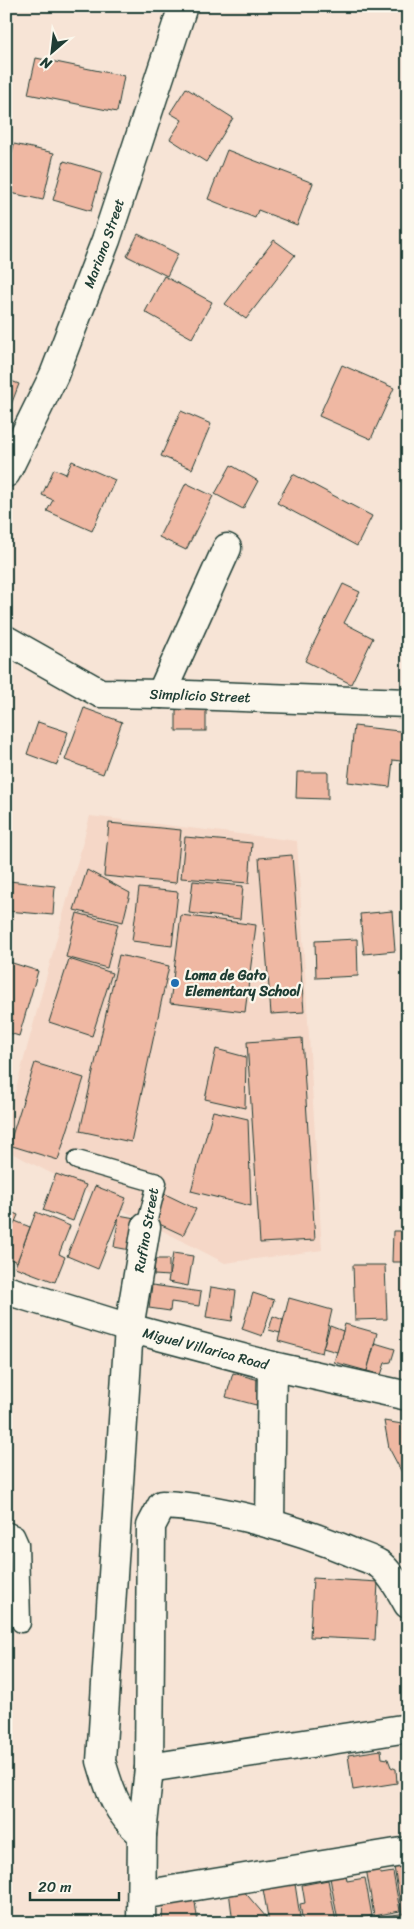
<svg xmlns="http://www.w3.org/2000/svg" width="414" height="1929" font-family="Sriracha,sans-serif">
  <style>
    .built { fill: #f5d7c7 }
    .building { fill: #efb8a3; stroke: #1f3d34 }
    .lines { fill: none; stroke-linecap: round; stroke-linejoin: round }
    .service-casing { stroke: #1f3d34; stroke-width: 21 }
    .minor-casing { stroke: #1f3d34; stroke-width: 31 }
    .secondary-casing { stroke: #1f3d34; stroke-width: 31 }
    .service { stroke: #fbf7ec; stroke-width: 18 }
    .minor { stroke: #fbf7ec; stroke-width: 28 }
    .secondary { stroke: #fbf7ec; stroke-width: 28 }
    .poi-dot { fill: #1f6fb2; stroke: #fbf7ec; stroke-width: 2 }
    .labels { text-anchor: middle; stroke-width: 4.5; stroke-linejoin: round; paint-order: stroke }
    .street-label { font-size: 14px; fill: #1f3d34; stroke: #fbf7ec }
    .poi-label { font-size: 14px; font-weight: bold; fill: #1f3d34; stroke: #fbf7ec; text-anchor: start }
  </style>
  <rect width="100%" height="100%" fill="#f7e4d6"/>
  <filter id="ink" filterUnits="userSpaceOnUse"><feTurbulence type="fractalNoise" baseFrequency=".02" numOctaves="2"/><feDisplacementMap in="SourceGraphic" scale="10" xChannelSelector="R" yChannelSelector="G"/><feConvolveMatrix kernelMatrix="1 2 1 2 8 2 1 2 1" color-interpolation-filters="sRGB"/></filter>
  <g filter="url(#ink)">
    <polygon class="built" points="90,816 297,841 322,1250 225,1263 6,1150 6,1125"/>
    <g class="building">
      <polygon points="36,58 124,76 117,112 28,94"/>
      <polygon points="186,88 233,118 206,162 170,139 182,120 170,113"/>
      <polygon points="14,144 54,153 43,200 6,192 6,178"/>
      <polygon points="227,150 313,183 297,225 258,210 255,218 208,199"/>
      <polygon points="64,161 102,172 91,211 53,200"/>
      <polygon points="138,234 178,254 167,276 127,256"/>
      <polygon points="274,240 295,255 246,319 225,304"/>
      <polygon points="164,276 212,302 192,338 145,312"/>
      <polygon points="342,365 394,388 371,439 319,416"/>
      <polygon points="6,379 19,384 6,418"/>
      <polygon points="181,411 211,424 192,469 161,456"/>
      <polygon points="72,461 115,480 92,531 47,511 53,500 42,495 54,469 66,474"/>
      <polygon points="231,465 258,481 243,509 215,494"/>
      <polygon points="293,474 372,516 357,546 277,503"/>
      <polygon points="186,483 213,496 186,550 159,537"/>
      <polygon points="343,584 360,592 344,623 373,638 351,684 305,661"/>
      <rect x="176" y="704" width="30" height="27"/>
      <polygon points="84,708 122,722 103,774 65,760"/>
      <polygon points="38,722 68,732 57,765 27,754"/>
      <polygon points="354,726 408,732 408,762 393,760 390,787 348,782"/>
      <polygon points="297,772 328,772 328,799 296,798"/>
      <polygon points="109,823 181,830 176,883 104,876"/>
      <polygon points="185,837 252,843 249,883 181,878"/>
      <polygon points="292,855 304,1012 271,1014 259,858"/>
      <polygon points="87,870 130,893 123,922 74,910"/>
      <polygon points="9,881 55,886 53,915 7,911"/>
      <polygon points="193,881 243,886 240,919 189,913"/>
      <polygon points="139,888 178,892 172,946 132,941"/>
      <polygon points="392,911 395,951 364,954 360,914"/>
      <polygon points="77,913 118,924 107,968 66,957"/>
      <polygon points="181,915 256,925 245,1012 170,1003"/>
      <polygon points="357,939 358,976 316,978 315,941"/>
      <polygon points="119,955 169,966 131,1142 80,1131"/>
      <polygon points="69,959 112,973 92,1036 49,1022"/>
      <polygon points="6,961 38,971 19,1036 6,1032"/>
      <polygon points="302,1038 315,1240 260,1243 247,1042"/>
      <polygon points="216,1049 246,1057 245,1108 205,1099"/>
      <polygon points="35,1063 84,1078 58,1160 9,1145"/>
      <polygon points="213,1111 248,1119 251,1206 191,1191"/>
      <polygon points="56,1174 86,1185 73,1221 43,1210"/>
      <polygon points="95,1186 126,1198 98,1269 67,1256"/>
      <polygon points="165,1194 196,1209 183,1235 153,1221"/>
      <polygon points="6,1210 18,1215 6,1243"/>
      <polygon points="36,1212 70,1226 59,1254 65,1257 55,1282 15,1267"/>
      <polygon points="119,1215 135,1218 130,1250 114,1247"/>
      <polygon points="15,1221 30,1227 17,1262 6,1257 6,1243"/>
      <polygon points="393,1231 408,1231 408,1262 392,1262"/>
      <polygon points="173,1253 193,1256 188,1286 168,1282"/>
      <polygon points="155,1259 169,1259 169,1276 154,1275"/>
      <polygon points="353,1265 385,1265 387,1319 355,1320"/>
      <polygon points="152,1285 201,1292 199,1306 171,1302 170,1311 149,1308"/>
      <polygon points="211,1287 236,1291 232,1321 206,1317"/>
      <polygon points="253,1293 274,1300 262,1336 242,1329"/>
      <polygon points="289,1298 332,1310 322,1353 278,1341"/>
      <polygon points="273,1316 283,1320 280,1333 269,1330"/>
      <polygon points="345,1324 377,1333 367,1371 334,1362"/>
      <polygon points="330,1326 343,1331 337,1352 323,1348"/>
      <polygon points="375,1343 395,1349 391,1362 385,1363 381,1375 367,1371"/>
      <polygon points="233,1373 263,1381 256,1405 226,1397"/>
      <polygon points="384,1421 408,1425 408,1484 389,1448"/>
      <polygon points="313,1578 378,1582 375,1640 310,1637"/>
      <polygon points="381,1750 382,1758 388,1759 391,1767 396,1769 397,1783 353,1790 348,1755"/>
      <polygon points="408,1865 408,1913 402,1914 394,1867"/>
      <polygon points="379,1866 381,1874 393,1872 400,1911 374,1916 366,1868"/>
      <polygon points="346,1875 347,1881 365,1878 372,1916 338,1921 330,1878"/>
      <polygon points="328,1880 336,1921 303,1923 300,1904 305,1903 302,1885"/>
      <polygon points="295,1884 301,1923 269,1923 263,1889"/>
      <polygon points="242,1889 266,1917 267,1923 233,1923 229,1891"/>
      <polygon points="194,1895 198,1923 162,1923 163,1899"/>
      <polygon points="408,1913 408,1923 377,1923 376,1917"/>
      <polygon points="373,1919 374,1923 349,1923"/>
    </g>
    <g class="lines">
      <defs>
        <g id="service">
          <polyline points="77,1160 157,1183 146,1227"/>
          <polyline points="6,1531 15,1535 19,1544 21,1623"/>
        </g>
        <g id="minor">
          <path id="s1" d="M6,640L100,693L161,694L408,703"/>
          <polyline points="161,694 227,548"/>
          <polyline points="270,1524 272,1366"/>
          <polyline points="149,1768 408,1728"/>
          <path d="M142,1834C116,1812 110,1792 101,1761L129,1328L146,1227"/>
          <polyline points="142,1895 408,1851"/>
          <path d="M141,1923L142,1834L149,1768L151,1526L162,1505C219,1507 298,1529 351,1552C359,1556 371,1559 379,1564C389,1571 402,1593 408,1604"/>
        </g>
        <g id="secondary">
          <path id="s2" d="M6,473L54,375L106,240L183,6"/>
          <path id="s3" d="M6,1290L129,1328L272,1366L408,1396"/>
        </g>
      </defs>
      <use href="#service" class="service-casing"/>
      <use href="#minor" class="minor-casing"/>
      <use href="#secondary" class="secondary-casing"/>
      <use href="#service" class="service"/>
      <use href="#minor" class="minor"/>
      <use href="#secondary" class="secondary"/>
    </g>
  </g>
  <circle class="poi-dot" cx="175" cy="983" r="5"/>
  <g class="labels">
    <g class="street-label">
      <text dy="5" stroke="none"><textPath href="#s2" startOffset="250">Mariano Street</textPath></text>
      <text dy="5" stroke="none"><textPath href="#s1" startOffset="208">Simplicio Street</textPath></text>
      <text transform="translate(146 1230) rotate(-80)" y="5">Rufino Street</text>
      <text dy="5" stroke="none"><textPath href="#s3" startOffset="208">Miguel Villarica Road</textPath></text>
    </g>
    <g class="poi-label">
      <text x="185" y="980">Loma de Gato<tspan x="185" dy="16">Elementary School</tspan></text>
    </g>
  </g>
  <rect width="414" height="1929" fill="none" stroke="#fbf7ec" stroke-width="25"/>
  <rect x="12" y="12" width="389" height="1904" fill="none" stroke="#1f3d34" stroke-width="2" filter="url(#ink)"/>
  <g transform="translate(52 52) rotate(208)" stroke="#fbf7ec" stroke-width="4" paint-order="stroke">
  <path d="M0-4L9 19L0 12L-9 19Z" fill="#1f3d34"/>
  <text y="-8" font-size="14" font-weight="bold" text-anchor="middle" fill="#1f3d34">N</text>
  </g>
  <path d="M30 1892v8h89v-8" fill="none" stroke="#1f3d34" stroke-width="2.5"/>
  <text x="38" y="1892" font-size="15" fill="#1f3d34" stroke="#fbf7ec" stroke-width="4" paint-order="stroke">20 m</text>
</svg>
